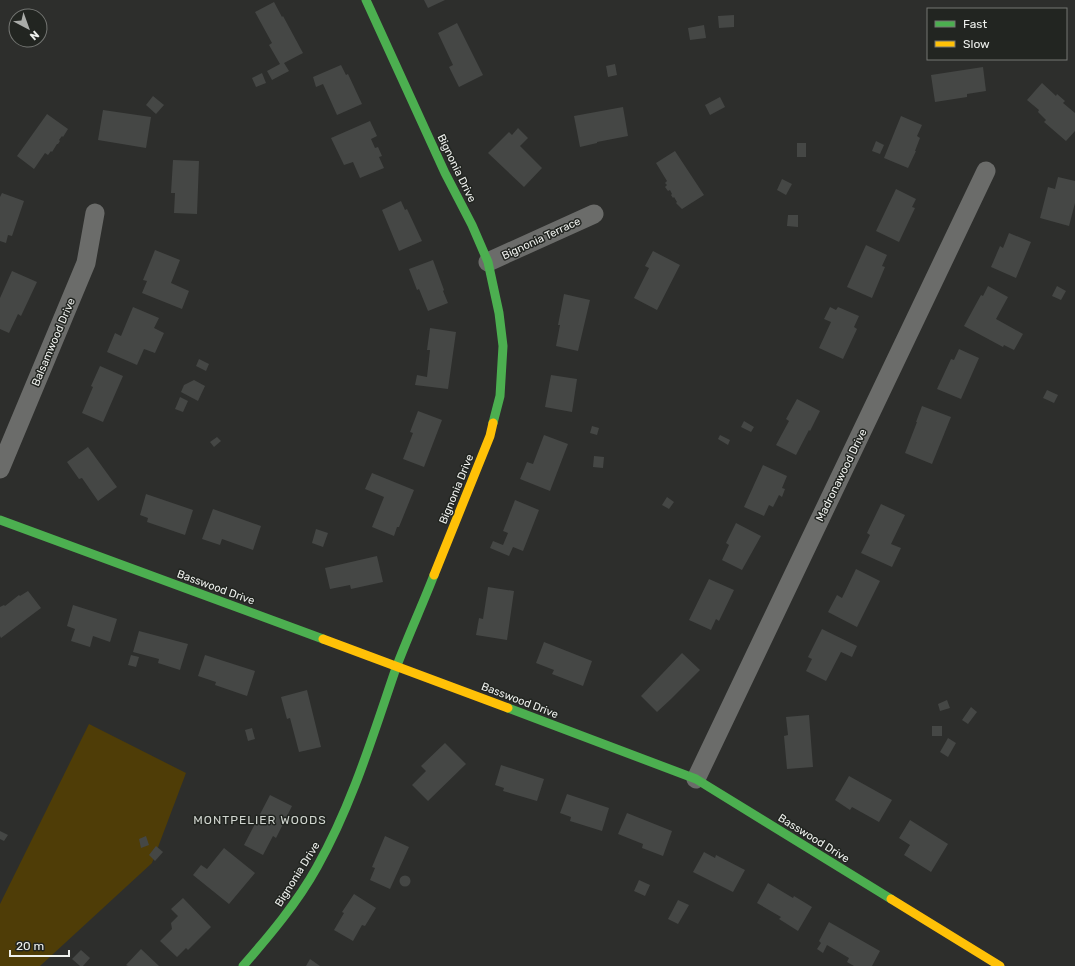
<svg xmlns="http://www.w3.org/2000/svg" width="1075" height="966" font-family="Rubik,sans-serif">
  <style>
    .green { fill: #4f3d07 }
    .building { fill: #454745 }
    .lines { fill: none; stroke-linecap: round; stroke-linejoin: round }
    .street { stroke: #6b6c6a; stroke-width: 19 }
    .fast { stroke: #4caf50; stroke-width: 9 }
    .slow { stroke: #ffc107; stroke-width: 9 }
    .labels { text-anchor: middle; stroke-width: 3; stroke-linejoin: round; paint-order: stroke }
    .street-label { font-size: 11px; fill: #eef0ed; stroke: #222521 }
    .neighbourhood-label { font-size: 12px; letter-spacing: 1px; fill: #d1d6d0; stroke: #222521 }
  </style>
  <rect width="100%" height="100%" fill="#2d2e2c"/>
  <polygon class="green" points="89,724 186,773 152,863 40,966 0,966 0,904"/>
  <g class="building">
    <polygon points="424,0 445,0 428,8"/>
    <polygon points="274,2 282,17 283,16 303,53 284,63 289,71 272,80 267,71 280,64 269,45 272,43 255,12"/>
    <polygon points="734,15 734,27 719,28 718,16"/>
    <polygon points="457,23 483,75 459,87 449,67 453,65 438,33"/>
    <polygon points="704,25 706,38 690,40 688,28"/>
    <polygon points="615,64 617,75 608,77 606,66"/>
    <polygon points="341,65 346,75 348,74 362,104 337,115 323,84 316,87 313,77"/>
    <polygon points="983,67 986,91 967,94 967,97 935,102 931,75"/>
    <polygon points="262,73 266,83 256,87 252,78"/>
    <polygon points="1042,83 1056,96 1057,94 1065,101 1063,103 1075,113 1075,131 1066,141 1044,122 1046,120 1038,112 1039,110 1027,100"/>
    <polygon points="153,96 164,105 156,114 146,105"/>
    <polygon points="720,97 725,107 710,115 705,105"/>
    <polygon points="623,107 628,136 597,142 597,143 580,147 574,116"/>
    <polygon points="103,110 151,117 146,148 98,140"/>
    <polygon points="47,114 68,129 63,137 62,136 59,140 60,141 58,144 57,144 52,152 51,151 48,155 45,153 34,169 17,156"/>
    <polygon points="901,116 922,125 917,136 920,138 915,151 916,151 908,168 884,158"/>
    <polygon points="370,121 377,136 371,139 375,148 378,147 382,156 379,157 384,168 360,178 353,162 344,165 331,138"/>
    <polygon points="518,128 528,138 520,146 542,168 524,187 488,153 509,132 512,135"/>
    <polygon points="876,141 884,145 880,154 872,151"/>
    <rect x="797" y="143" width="9" height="14"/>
    <polygon points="675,151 704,195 682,209 676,203 677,202 674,197 673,198 671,195 672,194 670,190 668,191 665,187 667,185 665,183 667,181 656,163"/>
    <polygon points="173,160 199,161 197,214 174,213 175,193 171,193"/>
    <polygon points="1058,177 1075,181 1075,203 1069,226 1040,218 1048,187 1055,189"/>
    <polygon points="782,179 792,184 786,195 777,190"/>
    <polygon points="896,189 916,199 912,207 915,208 899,242 876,231"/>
    <polygon points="2,193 24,201 12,236 8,235 6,243 0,241 0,197"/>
    <polygon points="401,201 405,210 407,209 422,241 399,251 382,210"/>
    <polygon points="788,215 798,215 798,227 787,226"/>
    <polygon points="1009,233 1031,242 1016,278 991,267 1000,246 1003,248"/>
    <polygon points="866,245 887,255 882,266 885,267 872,298 847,287"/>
    <polygon points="155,250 180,260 171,283 189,291 182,309 142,293 147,281 143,280"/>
    <polygon points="653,251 680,265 657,310 634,298 649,268 645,266"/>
    <polygon points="433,260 444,290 443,291 448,303 428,311 419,289 417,290 409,269"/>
    <polygon points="12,271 37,282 21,316 18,314 9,333 0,329 0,298"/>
    <polygon points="988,286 1008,297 996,319 1023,334 1014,350 1004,345 1003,347 964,326 981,295 983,296"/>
    <polygon points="1057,286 1066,291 1061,300 1052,296"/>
    <polygon points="564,294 590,300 578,351 556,346 560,325 558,325"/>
    <polygon points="133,307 159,318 154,328 164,333 155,353 144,349 137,365 107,352 115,333 121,336"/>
    <polygon points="830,307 836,310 838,307 859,316 854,327 857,329 843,359 819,348 831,322 824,319"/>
    <polygon points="430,328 456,332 448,389 415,385 417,375 427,377 430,350 427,350"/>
    <polygon points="959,349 979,358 961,399 937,389 951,359 954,360"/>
    <polygon points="199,359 209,364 206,371 196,366"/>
    <polygon points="100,366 123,376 103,422 82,413 93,387 91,386"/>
    <polygon points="551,375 577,379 572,412 545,407"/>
    <polygon points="194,380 205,386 198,401 181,392 184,385"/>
    <polygon points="1047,390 1058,395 1054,403 1043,398"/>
    <polygon points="180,397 188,401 183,412 175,409"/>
    <polygon points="797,399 820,411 810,431 809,430 796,455 776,445 789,421 786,419"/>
    <polygon points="922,406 951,417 932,464 905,453 917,422 916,422"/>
    <polygon points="418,411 442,420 424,467 403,459 413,433 410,432"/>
    <polygon points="744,421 754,427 751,432 741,427"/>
    <polygon points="592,426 599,428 597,435 590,433"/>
    <polygon points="544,435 568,444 550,491 520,479 527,462 533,464"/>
    <polygon points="720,435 730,440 728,445 718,439"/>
    <polygon points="217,437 221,441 214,447 210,442"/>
    <polygon points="88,447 117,487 98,501 82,478 79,479 67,462"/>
    <polygon points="594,456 604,457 603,468 593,467"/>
    <polygon points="763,465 787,476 782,488 785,489 782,497 779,495 773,507 769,505 764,516 744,507"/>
    <polygon points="372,473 414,490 399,527 397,527 394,536 372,527 384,497 365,489"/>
    <polygon points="146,494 193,510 185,535 147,522 148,518 140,515"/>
    <polygon points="667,497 674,502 669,509 662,505"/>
    <polygon points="515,500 539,510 523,551 513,547 509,556 490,548 493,541 503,545 508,533 503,531"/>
    <polygon points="881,504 905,515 891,544 901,548 892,567 861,553 870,535 867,533"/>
    <polygon points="213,509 261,526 253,550 222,539 220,545 202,539"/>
    <polygon points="736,523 761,536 742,570 722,560 729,545 726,543"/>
    <polygon points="316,529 328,533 323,547 312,543"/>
    <polygon points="377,556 383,582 351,589 350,585 330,589 325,568"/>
    <polygon points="856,569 880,581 857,627 828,612 837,595 842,598"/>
    <polygon points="709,579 734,590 719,621 716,619 711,630 689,620"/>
    <polygon points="488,587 514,591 507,640 476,635 479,618 483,619"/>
    <polygon points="28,591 41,608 1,638 0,636 0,607 4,605 5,606 19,595 20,596"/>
    <polygon points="73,605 117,619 110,642 93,636 90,647 71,641 75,629 67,626"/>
    <polygon points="822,629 857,646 852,657 841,652 826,681 806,671 812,659 808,657"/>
    <polygon points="139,631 188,644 180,670 158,663 159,659 133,652"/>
    <polygon points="544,642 592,661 583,686 552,674 554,670 536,663"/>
    <polygon points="682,653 700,670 671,699 657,712 641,696"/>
    <polygon points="131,655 139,657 136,667 128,665"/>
    <polygon points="205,655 255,671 247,696 215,685 216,682 198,676"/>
    <polygon points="307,690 321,747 299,752 290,718 287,719 281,697"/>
    <polygon points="947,700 950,708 940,711 938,704"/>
    <polygon points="971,707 977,712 968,724 962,720"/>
    <polygon points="809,715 813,767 787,769 784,736 788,735 786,717"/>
    <rect x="932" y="726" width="10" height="10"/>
    <polygon points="252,728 255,739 248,741 245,730"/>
    <polygon points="948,738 956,743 948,757 940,752"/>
    <polygon points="445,743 466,764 428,801 412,785 426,771 421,766"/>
    <polygon points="501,765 544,779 537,801 503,791 504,788 495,785"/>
    <polygon points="849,776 892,800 879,822 852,807 850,810 835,800"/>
    <polygon points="567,794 609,808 602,831 570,821 571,817 560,813"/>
    <polygon points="270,795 292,806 276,838 273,836 263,855 244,845"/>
    <polygon points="627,813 672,831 663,856 642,848 643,844 618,834"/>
    <polygon points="910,820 948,844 931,872 904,855 910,845 899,838"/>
    <polygon points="0,831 8,835 4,841 0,839"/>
    <polygon points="146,836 149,845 141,848 139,839"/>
    <polygon points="385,836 409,847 390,889 370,880 375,868 372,867"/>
    <polygon points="156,846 163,852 155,861 149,855"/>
    <polygon points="224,848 255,873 229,904 193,875 201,865 207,869"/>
    <polygon points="704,852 715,858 716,855 745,870 733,892 693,872"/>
    <circle cx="405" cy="881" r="5.5"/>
    <polygon points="639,880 650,885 645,896 634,891"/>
    <polygon points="768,883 793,898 794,896 812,907 798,931 779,919 781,917 757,903"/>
    <polygon points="354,894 376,908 365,926 362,925 353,941 334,930 344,913 342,912"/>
    <polygon points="183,898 211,927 188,950 186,948 177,957 160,941 172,929 171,923 178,916 171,909"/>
    <polygon points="678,900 689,905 678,924 668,919"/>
    <polygon points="829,922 880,951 872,966 854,966 847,962 849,958 827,945 823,953 817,949 821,943 819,941"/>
    <polygon points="141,949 159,966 128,966 126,965"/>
    <polygon points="81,950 90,958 83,966 80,966 72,959"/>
    <polygon points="310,959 320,966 306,966"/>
  </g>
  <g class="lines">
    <g class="street">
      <polyline points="488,262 594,214"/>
      <polyline points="0,469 86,263 95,213"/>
      <polyline points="696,779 986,171"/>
    </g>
    <g class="fast">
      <polyline points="366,0 445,173 472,225 488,262 499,313 503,346 500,396 493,423"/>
      <polyline points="0,520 323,639"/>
      <polyline points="508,708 696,779 891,899"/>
      <path d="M243,966C270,935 297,903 317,867C352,805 373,735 396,668C408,636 422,606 434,575"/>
    </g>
    <g class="slow">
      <polyline points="434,575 490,436 493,423"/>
      <polyline points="323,639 508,708"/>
      <polyline points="891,899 1000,966"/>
    </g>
  </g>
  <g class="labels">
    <g class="street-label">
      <text transform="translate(457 168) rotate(64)" y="4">Bignonia Drive</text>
      <text transform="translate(541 238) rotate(-25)" y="4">Bignonia Terrace</text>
      <text transform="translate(53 342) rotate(-67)" y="4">Balsamwood Drive</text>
      <text transform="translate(841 475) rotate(-64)" y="4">Madronawood Drive</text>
      <text transform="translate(456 489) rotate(-68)" y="4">Bignonia Drive</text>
      <text transform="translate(216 587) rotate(20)" y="4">Basswood Drive</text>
      <text transform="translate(520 700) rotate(21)" y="4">Basswood Drive</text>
      <text transform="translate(814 838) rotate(32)" y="4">Basswood Drive</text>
      <text transform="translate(297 874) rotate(-58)" y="4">Bignonia Drive</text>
    </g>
    <g class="neighbourhood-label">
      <text x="260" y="824">MONTPELIER WOODS</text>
    </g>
  </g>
  <rect x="927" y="8" width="140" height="52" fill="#222521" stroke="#747673"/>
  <rect x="935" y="21" width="20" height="6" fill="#4caf50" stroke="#747673"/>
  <text x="963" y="28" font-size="12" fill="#eef0ed">Fast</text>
  <rect x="935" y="41" width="20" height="6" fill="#ffc107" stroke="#747673"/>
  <text x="963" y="48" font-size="12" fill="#eef0ed">Slow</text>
  <g transform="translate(28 28) rotate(139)"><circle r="19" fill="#222521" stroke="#747673"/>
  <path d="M0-3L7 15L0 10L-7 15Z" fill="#aaaca9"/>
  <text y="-6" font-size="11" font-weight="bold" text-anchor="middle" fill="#eef0ed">N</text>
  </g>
  <path d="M10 950v6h59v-6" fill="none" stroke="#eef0ed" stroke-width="2"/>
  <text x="16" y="950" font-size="12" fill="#eef0ed" stroke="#222521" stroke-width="3" paint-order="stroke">20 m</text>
</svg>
